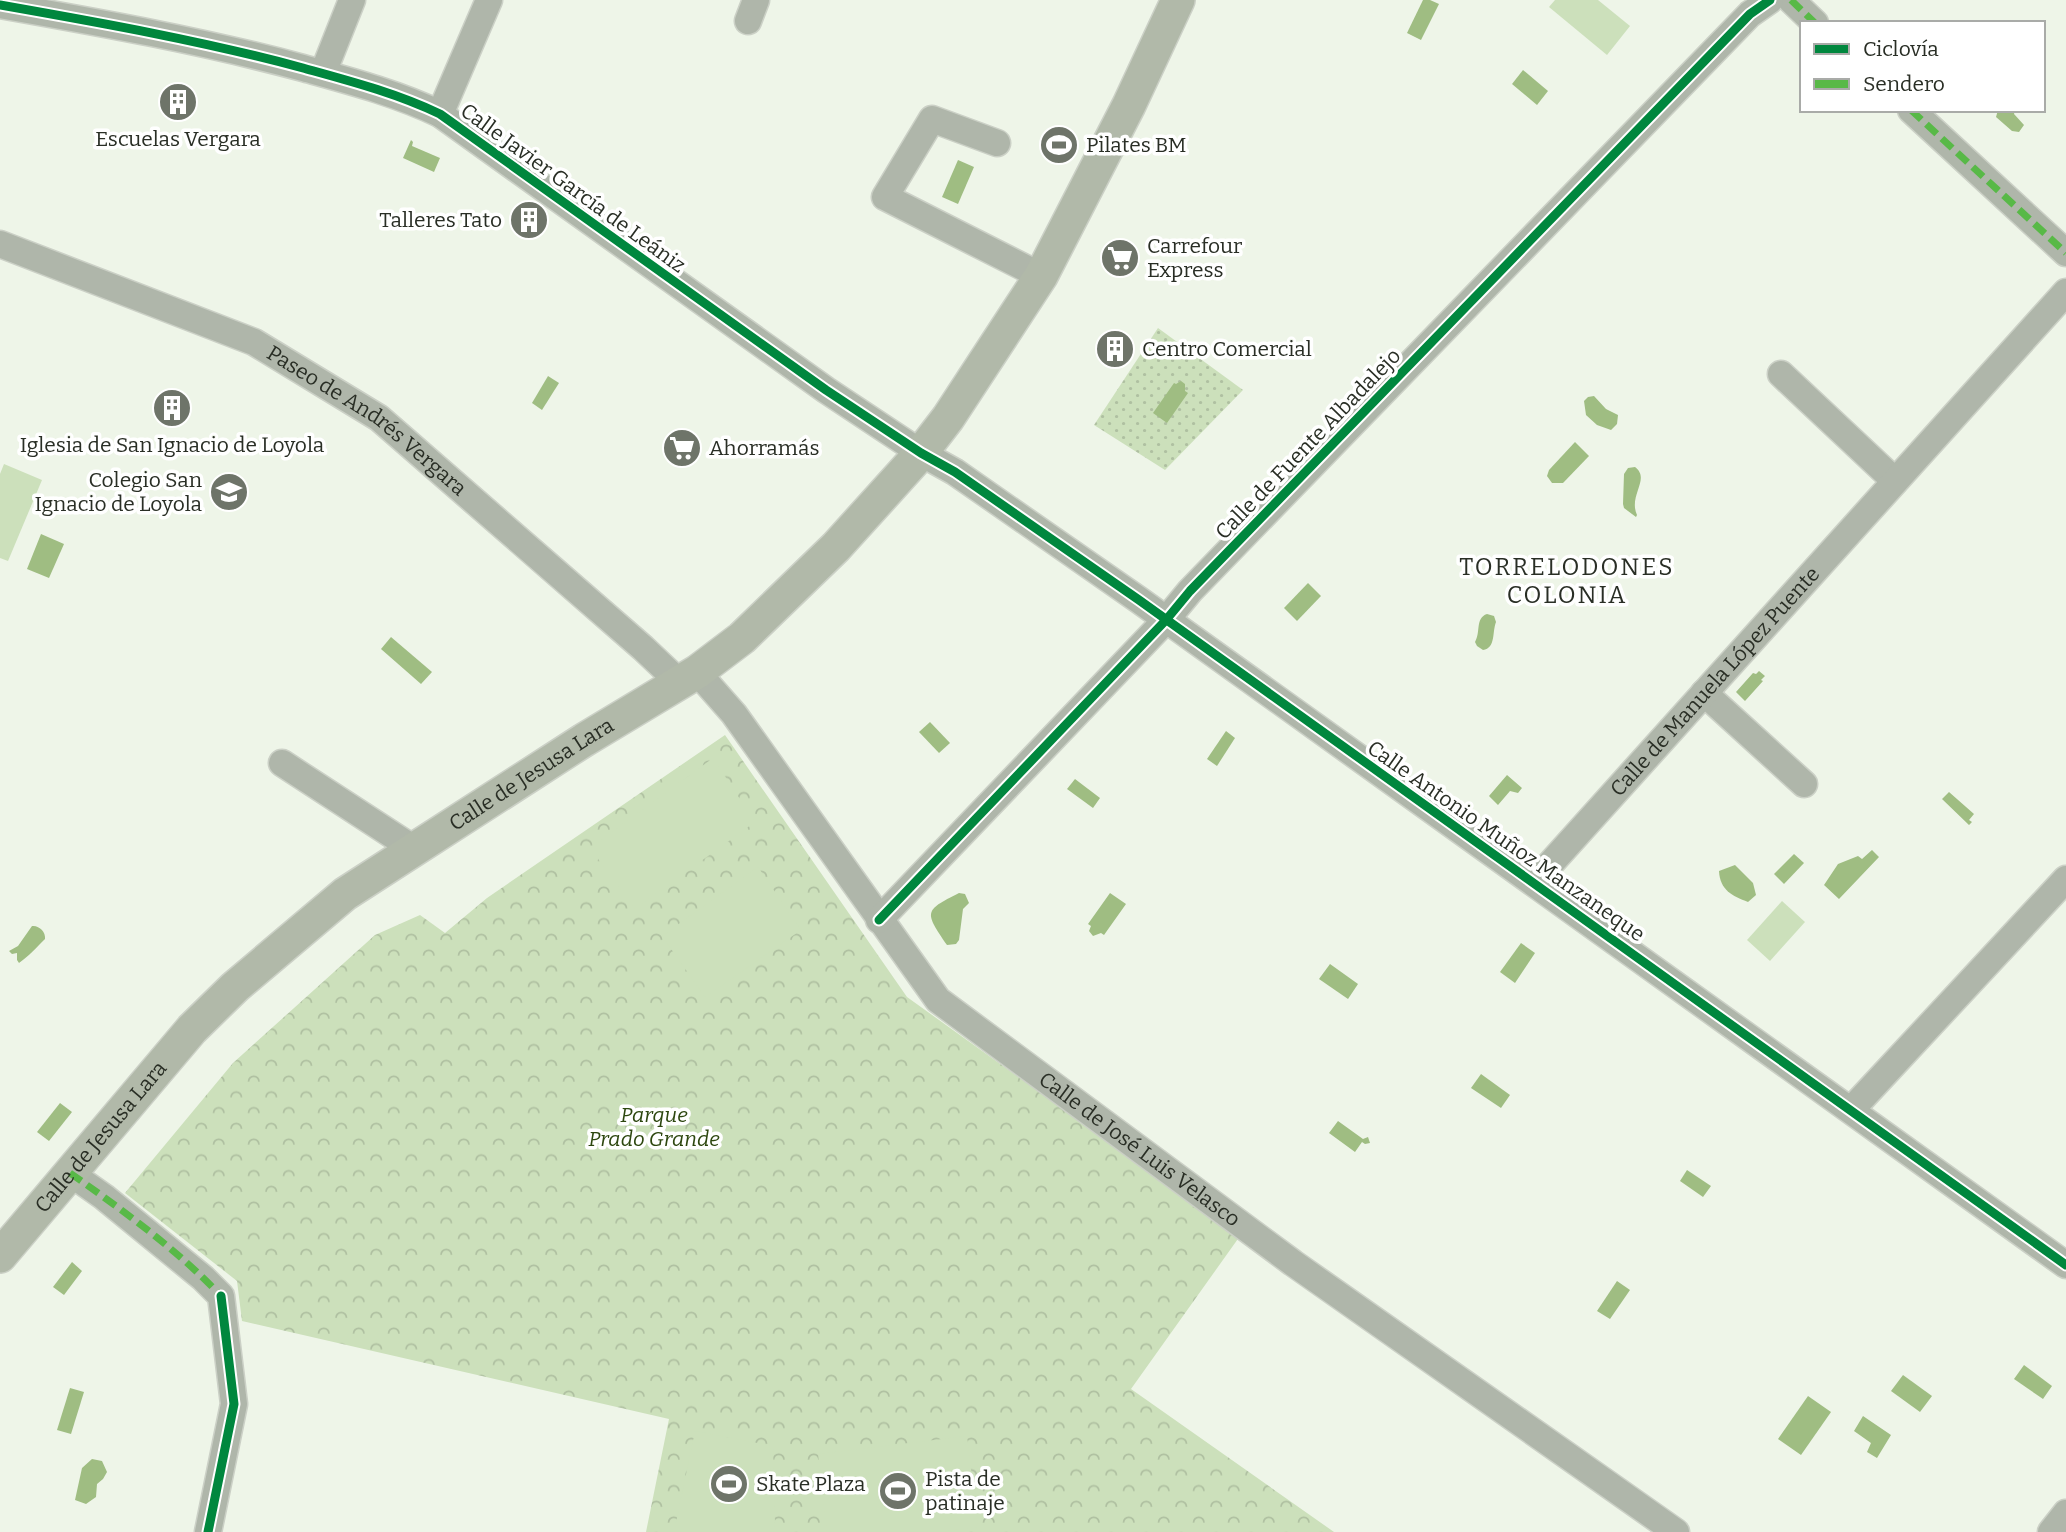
<svg xmlns="http://www.w3.org/2000/svg" width="2066" height="1532" font-family="Bitter,serif">
  <style>
    .grass { fill: url(#grass-dots) }
    .forest { fill: url(#forest-crowns) }
    .pitch { fill: #cce0bb }
    .water { fill: #9fbd82 }
    .lines { fill: none; stroke-linecap: round; stroke-linejoin: round }
    .minor-casing { stroke: #cbd0c6; stroke-width: 29 }
    .major-casing { stroke: #cbd0c6; stroke-width: 36 }
    .minor { stroke: #afb6aa; stroke-width: 26 }
    .major { stroke: #b1b9a9; stroke-width: 33 }
    .quiet { stroke: #58b947; stroke-width: 7; stroke-dasharray: 14 7; stroke-linecap: butt }
    .cycleway-casing { stroke: #fff; stroke-width: 13 }
    .cycleway { stroke: #00873e; stroke-width: 9 }
    .labels { text-anchor: middle; stroke-width: 7; stroke-linejoin: round; paint-order: stroke }
    .poi-label { font-size: 21px; fill: #292e25; stroke: #fff; text-anchor: start }
    .street-label { font-size: 21px; fill: #292e25; stroke: #fff }
    .park-label { font-size: 21px; font-style: italic; fill: #2d470f; stroke: #fff }
    .quarter-label { font-size: 24px; letter-spacing: 2px; fill: #292e25; stroke: #fff }
  </style>
  <defs>
    <pattern id="grass-dots" width="8" height="8" patternUnits="userSpaceOnUse" patternTransform="scale(1.75)"><rect width="8" height="8" fill="#cce0bb"/><path d="M2 2h.1M6 6h.1" fill="none" stroke="#afc0a1" stroke-width="1.8" stroke-linecap="round"/></pattern>
    <pattern id="forest-crowns" width="20" height="18" patternUnits="userSpaceOnUse" patternTransform="scale(1.75)"><rect width="20" height="18" fill="#cce0bb"/><path d="M2 6a3 3 0 1 1 6 0M12 15a3 3 0 1 1 6 0" fill="none" stroke="#afc0a1"/></pattern>
  </defs>
  <rect width="100%" height="100%" fill="#eef5e8"/>
  <polygon class="grass" points="1158,328 1243,390 1165,470 1094,425"/>
  <polygon class="forest" points="725,735 907,997 1240,1236 1131,1389 1334,1532 646,1532 669,1419 242,1321 237,1281 125,1193 233,1063 375,935 420,915 445,933 487,898"/>
  <g class="pitch">
    <polygon points="1555,0 1598,0 1630,26 1607,55 1549,7"/>
    <polygon points="4,464 42,480 8,561 0,558 0,474"/>
    <polygon points="713,758 755,822 635,909 590,848"/>
    <polygon points="758,867 801,930 705,997 662,936"/>
    <polygon points="1782,901 1805,922 1770,961 1747,940"/>
    <polygon points="695,1431 773,1446 775,1522 773,1532 674,1532"/>
    <polygon points="967,1436 978,1527 940,1532 827,1532 818,1454"/>
  </g>
  <g class="water">
    <polygon points="1423,0 1430,0 1439,4 1421,40 1407,33"/>
    <polygon points="1523,70 1548,91 1537,105 1512,84"/>
    <polygon points="1998,110 2015,110 2014,114 2024,125 2019,132 2012,131 1996,117"/>
    <polygon points="411,140 413,142 412,146 440,158 434,172 403,158"/>
    <polygon points="958,160 974,167 958,204 942,197"/>
    <polygon points="548,376 559,383 542,410 532,403"/>
    <polygon points="1181,381 1185,384 1185,391 1188,393 1167,423 1153,413 1174,383 1176,384"/>
    <polygon points="1594,396 1606,409 1618,415 1617,424 1611,430 1597,425 1586,415 1584,401 1588,397"/>
    <polygon points="1575,442 1589,456 1563,483 1552,483 1547,476 1549,470"/>
    <path d="M1635,467C1651,479 1628,495 1637,515L1636,517L1624,508L1623,504L1624,474L1628,468Z"/>
    <polygon points="41,534 64,544 49,578 27,569"/>
    <polygon points="1308,583 1321,596 1297,621 1284,608"/>
    <path d="M1487,614L1494,616L1496,622C1492,632 1496,648 1483,650L1477,646L1475,642C1481,632 1475,618 1487,614Z"/>
    <polygon points="391,637 432,672 421,684 381,649"/>
    <polygon points="1759,671 1765,676 1761,680 1763,681 1745,701 1736,692 1753,673 1756,674"/>
    <polygon points="930,722 950,743 939,753 919,732"/>
    <polygon points="1226,731 1235,738 1217,766 1207,759"/>
    <polygon points="1507,775 1522,788 1518,793 1510,791 1498,805 1489,796"/>
    <polygon points="1075,779 1100,798 1093,808 1067,789"/>
    <polygon points="1949,792 1974,814 1969,820 1972,822 1969,825 1942,799"/>
    <polygon points="1872,850 1879,857 1839,899 1824,885 1838,864 1858,856 1862,859"/>
    <polygon points="1794,854 1804,863 1784,884 1774,874"/>
    <path d="M1735,865L1753,883L1756,895L1748,902C1732,896 1720,890 1719,871Z"/>
    <path d="M959,893L965,894L969,903L963,909L959,940L956,944L947,945C925,912 923,911 959,893Z"/>
    <polygon points="1110,893 1126,904 1104,935 1101,933 1093,936 1089,931 1091,926 1088,924"/>
    <path d="M32,926C39,925 46,932 45,939C36,948 29,956 19,963L17,960V953L12,954L9,951L18,946Z"/>
    <polygon points="1521,943 1535,953 1515,983 1500,972"/>
    <polygon points="1330,964 1358,984 1348,999 1319,979"/>
    <polygon points="1481,1074 1510,1095 1501,1108 1471,1088"/>
    <polygon points="60,1103 72,1112 49,1141 37,1132"/>
    <polygon points="1338,1121 1363,1139 1368,1137 1370,1143 1365,1144 1362,1142 1355,1152 1329,1133"/>
    <polygon points="1687,1170 1711,1186 1703,1197 1680,1181"/>
    <polygon points="72,1262 82,1271 64,1295 53,1287"/>
    <polygon points="1617,1281 1630,1290 1610,1319 1597,1311"/>
    <polygon points="2024,1365 2052,1386 2043,1399 2014,1379"/>
    <polygon points="1903,1375 1932,1396 1920,1412 1891,1391"/>
    <polygon points="70,1388 84,1392 71,1434 57,1430"/>
    <polygon points="1808,1396 1831,1412 1801,1455 1778,1439"/>
    <polygon points="1863,1416 1891,1435 1877,1458 1867,1452 1871,1443 1854,1431"/>
    <polygon points="92,1459 102,1461 107,1472 103,1479 97,1484 96,1497 86,1504 75,1500 82,1468"/>
  </g>
  <g class="lines">
    <defs>
      <g id="minor">
        <polyline points="1791,0 1815,23"/>
        <path d="M0,5C102,23 203,41 303,68C350,81 396,93 440,114L826,390L921,453L955,472L1139,600L2066,1265"/>
        <polyline points="748,21 756,0"/>
        <polyline points="323,73 352,0"/>
        <polyline points="1911,110 2066,253"/>
        <polyline points="440,114 489,0"/>
        <polyline points="997,143 932,119 885,197 1041,276"/>
        <path id="s1" d="M0,244L254,342L379,418L643,648L679,682"/>
        <polyline points="1781,374 1895,481"/>
        <path id="s2" d="M697,672L734,714L938,1000L1293,1263L1676,1532"/>
        <polyline points="1704,693 1804,784"/>
        <polyline points="282,763 414,849"/>
        <path id="s3" d="M1534,882L2066,292"/>
        <polyline points="879,920 1166,620 1190,591 1750,14 1770,0"/>
        <polyline points="1851,1110 2066,879"/>
        <polyline points="70,1173 104,1197 203,1278 221,1296 234,1404 208,1532"/>
        <polyline points="2051,1532 2066,1513"/>
      </g>
      <g id="major">
        <path id="s4" d="M0,1256L192,1029L235,987L345,894L584,740L697,672L742,638L836,547L921,453L948,418L1041,276L1129,105L1178,0"/>
      </g>
    </defs>
    <use href="#minor" class="minor-casing"/>
    <use href="#major" class="major-casing"/>
    <use href="#minor" class="minor"/>
    <use href="#major" class="major"/>
    <g class="quiet">
      <polyline points="1791,0 1815,23"/>
      <polyline points="1911,110 2066,253"/>
      <path d="M70,1173C121,1209 178,1250 221,1296V1300"/>
    </g>
    <defs>
      <g id="cycleway">
        <path d="M0,5C102,23 203,41 303,68C350,81 396,93 440,114L826,390L921,453L955,472L1139,600L2066,1265"/>
        <polyline points="879,920 1166,620 1190,591 1750,14 1770,0"/>
        <polyline points="208,1532 234,1404 221,1296"/>
      </g>
    </defs>
    <use href="#cycleway" class="cycleway-casing"/>
    <use href="#cycleway" class="cycleway"/>
  </g>
  <defs>
    <symbol id="building-disc" viewBox="-11 -11 22 22"><circle r="9.5" fill="#6e7469" stroke="#fff"/><path d="M-4-6H4V6H1V3H-1V6H-4ZM-2.5-4.3h1.7v1.8h-1.7ZM.8-4.3h1.7v1.8H.8ZM-2.5-1h1.7V.8h-1.7ZM.8-1h1.7V.8H.8Z" fill="#fff"/></symbol>
    <symbol id="stadium-disc" viewBox="-11 -11 22 22"><circle r="9.5" fill="#6e7469" stroke="#fff"/><path d="M0-5a6.5 5 0 1 0 0 10a6.5 5 0 1 0 0-10ZM-3.5-1.8h7v3.6h-7Z" fill="#fff"/></symbol>
    <symbol id="supermarket-disc" viewBox="-11 -11 22 22"><circle r="9.5" fill="#6e7469" stroke="#fff"/><path d="M-6-5.5h2.5l.6 2H6L4.5 2H-2.5L-4.4-4H-6ZM-1.5 3.2a1.3 1.3 0 1 0 .1 0ZM3 3.2a1.3 1.3 0 1 0 .1 0Z" fill="#fff"/></symbol>
    <symbol id="school-disc" viewBox="-11 -11 22 22"><circle r="9.5" fill="#6e7469" stroke="#fff"/><path d="M0-5L7-2L0 1L-7-2ZM-4 1L0 2.5L4 1V4Q0 6-4 4Z" fill="#fff"/></symbol>
  </defs>
  <g fill-rule="evenodd">
    <use href="#building-disc" x="156" y="80" width="44" height="44"/>
    <use href="#stadium-disc" x="1037" y="123" width="44" height="44"/>
    <use href="#building-disc" x="507" y="198" width="44" height="44"/>
    <use href="#supermarket-disc" x="1098" y="236" width="44" height="44"/>
    <use href="#building-disc" x="1093" y="327" width="44" height="44"/>
    <use href="#building-disc" x="150" y="386" width="44" height="44"/>
    <use href="#supermarket-disc" x="660" y="426" width="44" height="44"/>
    <use href="#school-disc" x="207" y="470" width="44" height="44"/>
    <use href="#stadium-disc" x="707" y="1462" width="44" height="44"/>
    <use href="#stadium-disc" x="876" y="1469" width="44" height="44"/>
  </g>
  <g class="labels">
    <g class="poi-label">
      <text x="178" y="146" text-anchor="middle">Escuelas Vergara</text>
      <text x="1086" y="152">Pilates BM</text>
      <text x="502" y="227" text-anchor="end">Talleres Tato</text>
      <text x="1147" y="253">Carrefour<tspan x="1147" dy="24">Express</tspan></text>
      <text x="1142" y="356">Centro Comercial</text>
      <text x="172" y="452" text-anchor="middle">Iglesia de San Ignacio de Loyola</text>
      <text x="709" y="455">Ahorramás</text>
      <text x="202" y="487" text-anchor="end">Colegio San<tspan x="202" dy="24">Ignacio de Loyola</tspan></text>
      <text x="925" y="1486">Pista de<tspan x="925" dy="24">patinaje</tspan></text>
      <text x="756" y="1491">Skate Plaza</text>
    </g>
    <g class="street-label">
      <text transform="translate(573 188) rotate(36)" y="7">Calle Javier García de Leániz</text>
      <text dy="7" stroke="none"><textPath href="#s1" startOffset="410">Paseo de Andrés Vergara</textPath></text>
      <text transform="translate(1308 444) rotate(-46)" y="7">Calle de Fuente Albadalejo</text>
      <text dy="7" stroke="none"><textPath href="#s3" startOffset="270">Calle de Manuela López Puente</textPath></text>
      <text dy="7" stroke="none"><textPath href="#s4" startOffset="723">Calle de Jesusa Lara</textPath></text>
      <text transform="translate(1506 841) rotate(35)" y="7">Calle Antonio Muñoz Manzaneque</text>
      <text dy="7" stroke="none"><textPath href="#s4" startOffset="156">Calle de Jesusa Lara</textPath></text>
      <text dy="7" stroke="none"><textPath href="#s2" startOffset="658">Calle de José Luis Velasco</textPath></text>
    </g>
    <g class="park-label">
      <text x="654" y="1122">Parque<tspan x="654" dy="24">Prado Grande</tspan></text>
    </g>
    <g class="quarter-label">
      <text x="1567" y="575">TORRELODONES<tspan x="1567" dy="28">COLONIA</tspan></text>
    </g>
  </g>
  <rect x="1800" y="21" width="245" height="91" fill="#ffffff" stroke="#a9aba8" stroke-width="2"/>
  <rect x="1814" y="44" width="35" height="10" fill="#00873e" stroke="#a9aba8" stroke-width="2"/>
  <text x="1863" y="56" font-size="21" fill="#292e25">Ciclovía</text>
  <rect x="1814" y="79" width="35" height="10" fill="#58b947" stroke="#a9aba8" stroke-width="2"/>
  <text x="1863" y="91" font-size="21" fill="#292e25">Sendero</text>
</svg>
